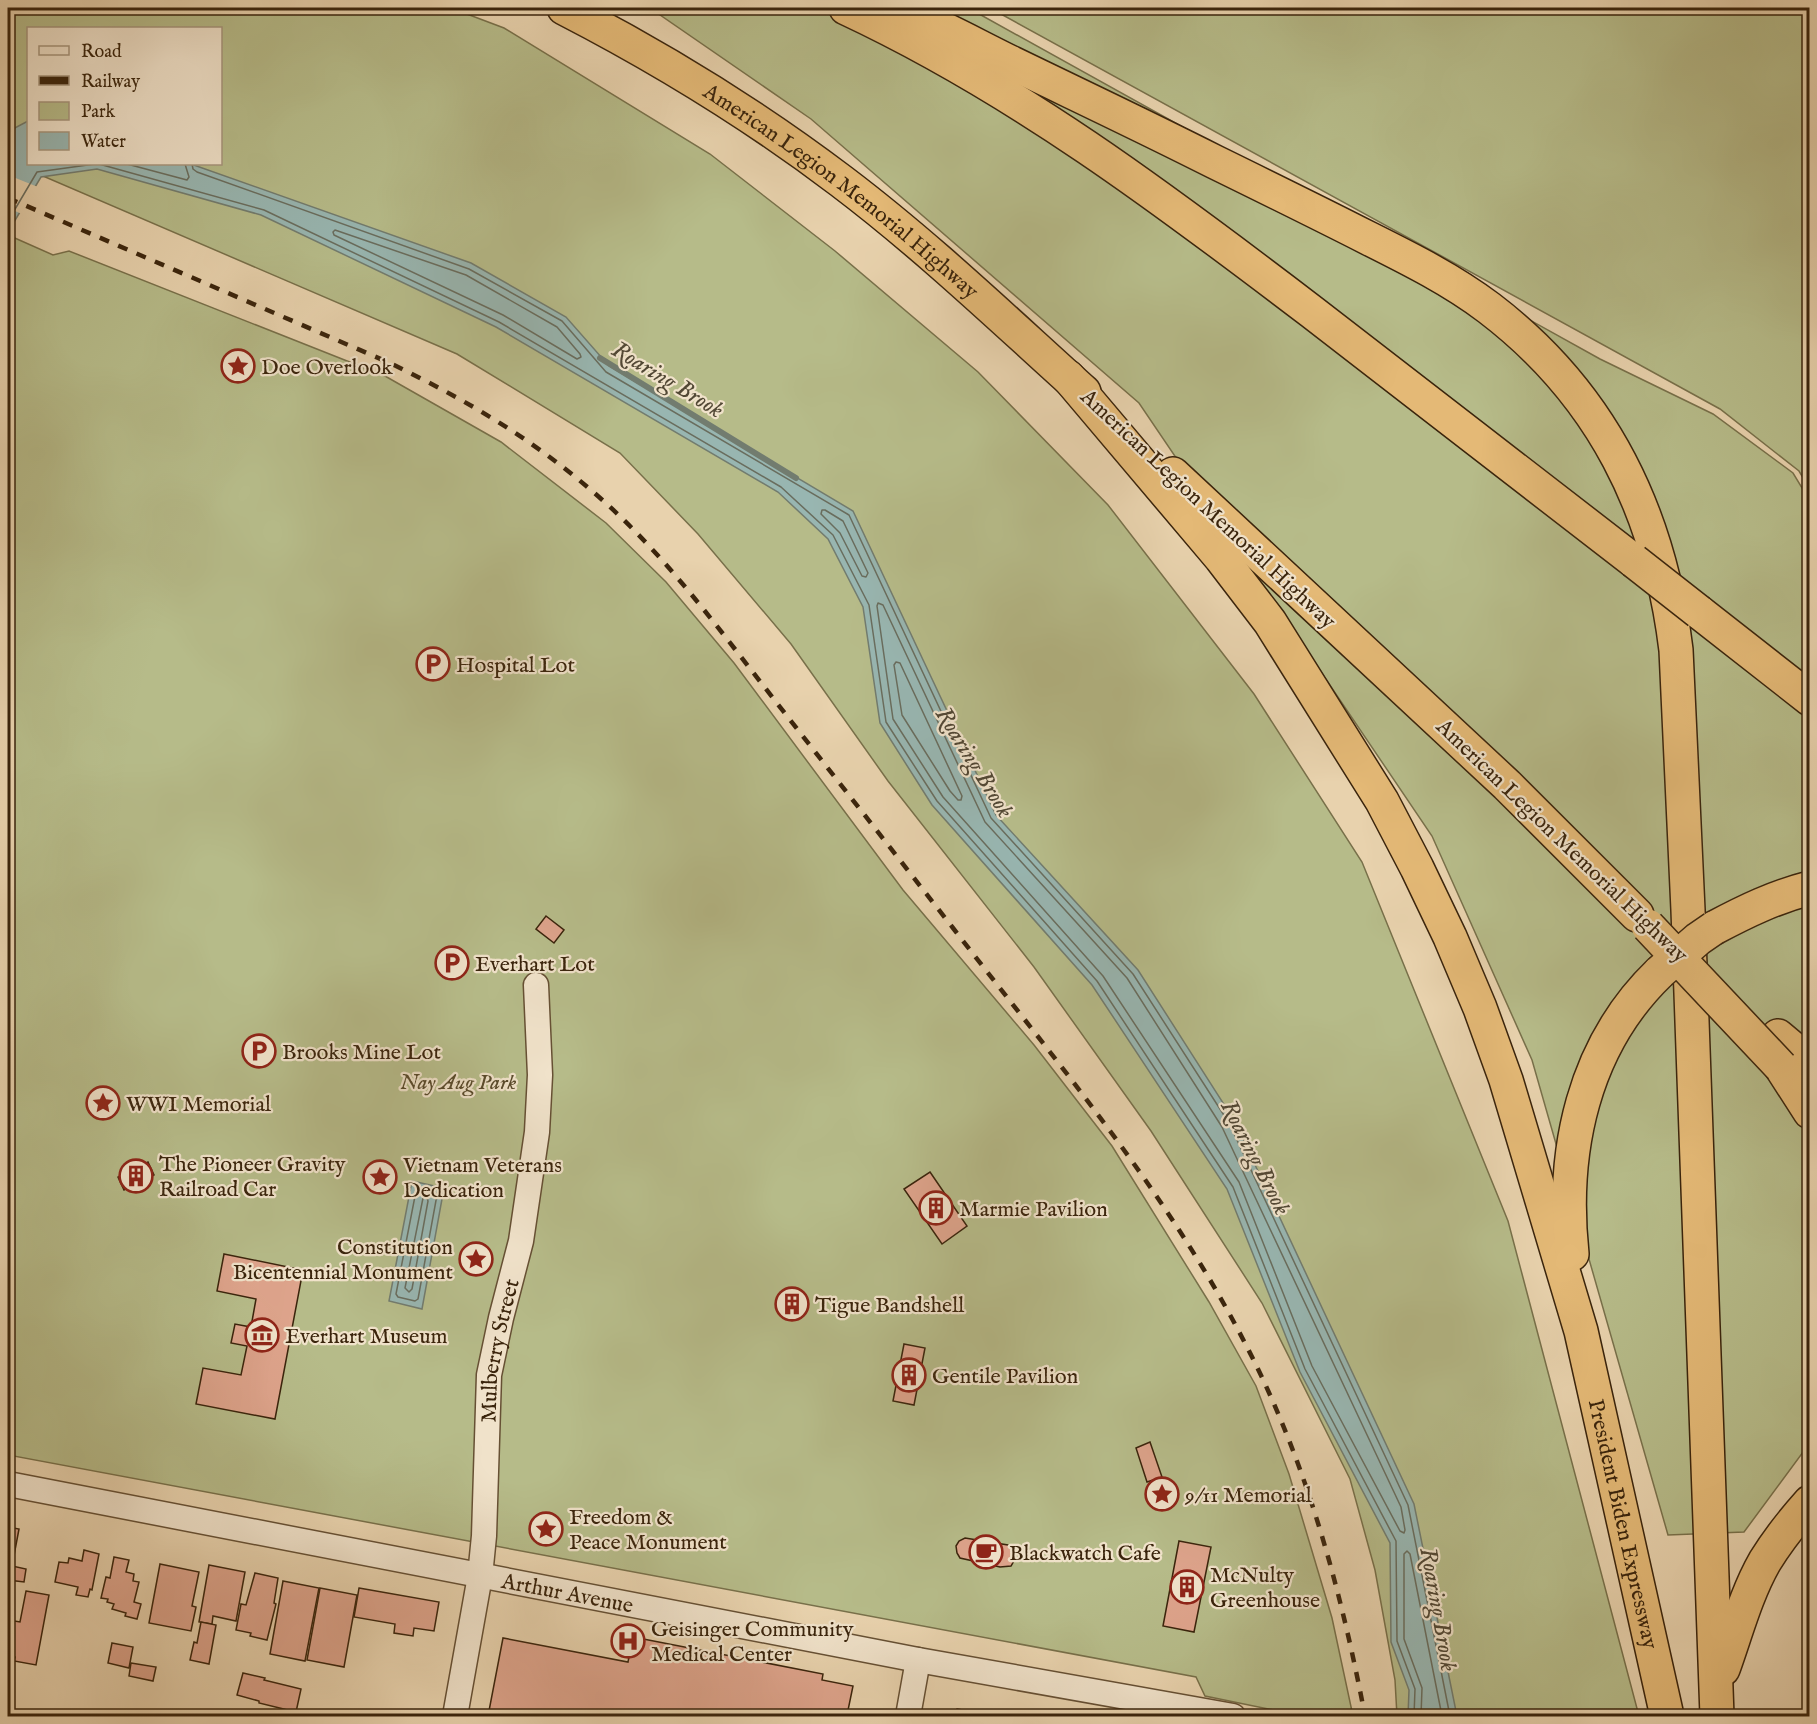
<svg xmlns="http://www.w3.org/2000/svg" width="1817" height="1724" font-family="'IM FELL English',serif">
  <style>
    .green { fill: #b6bb89; stroke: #78704a; stroke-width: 1.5; fill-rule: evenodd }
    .water { fill: #98b6b1; stroke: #727c6f; stroke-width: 1.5 }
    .pier { fill: #e8d2ad }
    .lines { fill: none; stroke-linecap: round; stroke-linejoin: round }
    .shore { stroke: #696d5e; stroke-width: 1.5 }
    .stream { stroke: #727c6f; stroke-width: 6 }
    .building { fill: #dea48c; stroke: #3a240c; stroke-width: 1.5 }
    .minor-casing { stroke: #665034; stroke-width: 27 }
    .motorway-casing { stroke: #3a240c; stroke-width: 36 }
    .minor { stroke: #f0e2ca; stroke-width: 24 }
    .motorway { stroke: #e4b976; stroke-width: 33 }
    .rail { stroke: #3a240c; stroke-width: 4.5; stroke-dasharray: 10 10; stroke-linecap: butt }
    .motorway-bridge-casing { stroke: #3a240c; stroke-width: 36; stroke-linecap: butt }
    .motorway-bridge { stroke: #e4b976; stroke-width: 33 }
    .labels { text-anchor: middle; stroke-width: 4.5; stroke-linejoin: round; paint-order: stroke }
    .street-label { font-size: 22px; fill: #3a240c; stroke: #f0e2ca }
    .poi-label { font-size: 22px; fill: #3a240c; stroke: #f0e2ca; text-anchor: start }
    .park-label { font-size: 22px; font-style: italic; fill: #594a2b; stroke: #f0e2ca }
    .water-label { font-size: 24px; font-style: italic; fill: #524835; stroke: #f0e2ca }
  </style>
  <rect width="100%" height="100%" fill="#e8d2ad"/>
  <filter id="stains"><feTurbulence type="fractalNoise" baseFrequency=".00333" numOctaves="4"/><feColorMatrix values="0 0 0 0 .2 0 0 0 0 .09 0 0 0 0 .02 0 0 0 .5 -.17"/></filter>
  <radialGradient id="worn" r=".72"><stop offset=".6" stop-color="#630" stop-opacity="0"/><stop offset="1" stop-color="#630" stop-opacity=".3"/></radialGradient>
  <g class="green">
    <path d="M8,8H451L504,28L710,154L835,251L978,372L1108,505L1254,694L1362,862L1508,1221L1639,1716H1397L1395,1680L1375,1570L1350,1479L1262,1303L1151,1131L1034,967L888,781L791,644L698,534L620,453L457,354L8,161ZM28,28H220V164H28Z"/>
    <polygon points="650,8 967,8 972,10 1600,359 1713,414 1793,473 1810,501 1809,1444 1744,1532 1668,1535 1532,1060 1432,836 1139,403 811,119"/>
    <polygon points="990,8 1809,8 1809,488 1799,471 1720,409"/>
    <polygon points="8,235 53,255 69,251 385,376 501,442 606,523 666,582 734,663 903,890 1034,1045 1112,1146 1209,1302 1256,1386 1289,1474 1332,1618 1353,1716 1303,1716 1205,1696 1196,1677 8,1455"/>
  </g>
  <g class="water">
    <polygon points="28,121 28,164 191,164 471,263 566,317 609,366 853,511 996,815 1138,970 1234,1120 1414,1504 1457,1716 1408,1716 1409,1690 1391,1642 1390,1543 1300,1372 1227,1189 1092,985 932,805 880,723 863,607 828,539 778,492 496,327 261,215 97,169 41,177 8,232 8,135 9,131"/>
    <polygon points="412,1181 444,1188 422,1309 389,1301"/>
  </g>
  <polygon class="pier" points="8,175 38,187 22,214 8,208"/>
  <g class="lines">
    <g class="shore">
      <polyline points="99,164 264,210 499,322 781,487 833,535 869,605 886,722 937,801 1097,981 1233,1187 1305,1369 1396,1541 1397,1641 1415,1689 1414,1716"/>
      <polyline points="127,164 187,180 189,177 185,164"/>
      <polyline points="192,164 193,169 197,172 469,269 562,321 606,372 849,515 991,818 1133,974 1229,1123 1408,1505 1450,1716"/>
      <polyline points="8,221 37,172 95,164"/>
      <polygon points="335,230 466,275 557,327 580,354 581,357 577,359 503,315 334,235 333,232"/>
      <polygon points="822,510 825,510 843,521 868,573 866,577 862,576 840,533 821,514"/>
      <polygon points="878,603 883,605 985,822 1127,978 1222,1127 1401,1507 1405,1530 1404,1533 1400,1531 1312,1366 1239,1182 1103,976 943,797 893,719 877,606"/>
      <polygon points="896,662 900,663 962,796 961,800 958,800 950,791 902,715 894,665"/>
      <polygon points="419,1189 435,1192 437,1195 418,1299 415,1301 398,1297 396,1294 416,1191"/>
      <polygon points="423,1198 427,1198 428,1201 412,1289 409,1292 405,1288"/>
      <polyline points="1421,1716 1422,1688 1404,1639 1404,1554 1407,1551 1410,1554 1442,1716"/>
    </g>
    <polyline class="stream" points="600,358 796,478"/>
  </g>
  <g class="building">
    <polygon points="546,916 564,930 554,943 536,929"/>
    <polygon points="148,1162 154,1175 124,1190 118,1177"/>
    <polygon points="930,1172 967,1226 942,1244 904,1189"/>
    <polygon points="224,1254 303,1270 275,1419 196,1404 203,1368 241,1375 247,1346 231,1343 235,1324 251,1327 256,1299 217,1291"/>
    <circle cx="792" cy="1304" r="15"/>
    <polygon points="904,1344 925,1348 914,1405 893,1401"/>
    <polygon points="1150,1442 1162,1477 1147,1482 1136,1448"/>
    <polygon points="8,1527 19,1529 12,1566 26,1569 24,1582 8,1580"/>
    <polygon points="965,1538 1008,1545 1015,1551 1015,1559 1011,1566 1000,1567 960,1558 957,1553 956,1546 959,1541"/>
    <polygon points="1179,1541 1211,1547 1194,1632 1163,1626"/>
    <polygon points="84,1550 99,1554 92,1590 90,1589 88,1597 76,1595 78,1587 55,1582 59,1562 68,1563 69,1558 82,1561"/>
    <polygon points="114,1557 129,1560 126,1572 134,1574 133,1581 139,1582 134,1602 141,1604 137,1619 125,1616 126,1613 112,1609 114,1604 107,1602 108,1599 101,1598 106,1577 110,1578"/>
    <polygon points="160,1564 199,1572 192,1606 196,1607 191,1631 149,1623"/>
    <polygon points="209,1565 245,1572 236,1621 213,1616 212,1624 199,1622"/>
    <polygon points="255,1573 278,1578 274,1603 276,1604 267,1640 250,1636 251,1633 236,1630 241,1604 246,1605"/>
    <polygon points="283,1581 319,1588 305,1661 270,1654"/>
    <polygon points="320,1588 357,1595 344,1667 307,1660"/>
    <polygon points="359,1588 439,1602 434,1631 414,1628 413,1636 394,1633 395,1624 354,1617"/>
    <polygon points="26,1591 49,1595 36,1665 14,1661 15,1657 10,1656 10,1659 8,1658 8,1620 20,1622"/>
    <polygon points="201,1622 216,1625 209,1664 190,1660 194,1642 197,1643"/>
    <polygon points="633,1637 823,1674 822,1680 853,1686 847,1715 856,1716 488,1716 503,1638 628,1662"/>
    <polygon points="112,1643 133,1647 129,1668 108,1663"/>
    <polygon points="131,1663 156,1667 153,1681 129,1676"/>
    <polygon points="243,1673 265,1678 264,1680 301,1689 296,1712 259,1703 259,1701 237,1695"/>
    <polygon points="957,1709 974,1712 974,1716 955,1716"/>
  </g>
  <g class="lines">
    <defs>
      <g id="minor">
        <path id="s1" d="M8,1484L918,1660L1233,1716"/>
        <path id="s2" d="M455,1716L480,1576L484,1536L489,1375L501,1318L521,1241L537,1132L540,1075L536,985"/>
        <polyline points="908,1716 918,1660"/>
      </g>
      <g id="motorway">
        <path id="s3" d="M564,8C661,58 754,115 841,181C927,246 1004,320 1084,392"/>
        <path d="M846,8C1015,87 1164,199 1312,312C1419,395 1527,478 1634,561"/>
        <path d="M897,8C934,22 975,45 1012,63C1080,96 1148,128 1215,162C1266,187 1317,212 1368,238C1410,259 1452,280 1489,308C1602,394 1659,510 1676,650L1688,910L1717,1716"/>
        <path id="s4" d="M1068,377L1221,558L1270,622L1382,801L1417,868L1450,937L1480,1008L1506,1080L1581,1331L1667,1716"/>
        <polyline points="1173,474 1507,785 1637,915"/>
        <polyline points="1699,612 1810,699"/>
        <path d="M1714,928C1746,911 1775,897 1810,888"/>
        <polyline points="1778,1036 1810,1063"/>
        <polyline points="1781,1067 1810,1112"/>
        <path d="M1572,1254C1561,1151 1583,1046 1660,972"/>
        <path d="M1723,1669C1736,1633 1746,1594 1765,1561C1778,1540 1793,1521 1810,1502"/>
      </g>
    </defs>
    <use href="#minor" class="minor-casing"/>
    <use href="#motorway" class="motorway-casing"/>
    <use href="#minor" class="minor"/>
    <use href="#motorway" class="motorway"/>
    <path class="rail" d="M8,198L390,363C468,401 533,439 599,497C666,556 718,628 773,698C833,775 893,851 953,928C1058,1064 1170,1195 1248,1349C1307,1464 1341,1590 1365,1716"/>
    <defs>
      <g id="motorway-bridge">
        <polyline points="1634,561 1699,612"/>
        <polyline points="1648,926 1781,1067"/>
        <polyline points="1660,972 1698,939 1714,928"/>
      </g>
    </defs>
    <use href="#motorway-bridge" class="motorway-bridge-casing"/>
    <use href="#motorway-bridge" class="motorway-bridge"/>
  </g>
  <defs>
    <symbol id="sight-ring" viewBox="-11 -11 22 22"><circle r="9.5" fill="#f0e2ca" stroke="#8f2418" stroke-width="1.5"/><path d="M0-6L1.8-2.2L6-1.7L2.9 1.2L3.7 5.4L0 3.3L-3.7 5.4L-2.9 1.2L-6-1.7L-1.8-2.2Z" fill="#8f2418"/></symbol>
    <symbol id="parking-ring" viewBox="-11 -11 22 22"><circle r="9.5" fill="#f0e2ca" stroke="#8f2418" stroke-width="1.5"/><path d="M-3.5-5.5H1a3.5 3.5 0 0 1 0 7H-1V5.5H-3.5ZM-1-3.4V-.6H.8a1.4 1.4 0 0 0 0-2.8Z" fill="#8f2418"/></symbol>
    <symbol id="building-ring" viewBox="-11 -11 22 22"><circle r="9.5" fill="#f0e2ca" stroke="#8f2418" stroke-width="1.5"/><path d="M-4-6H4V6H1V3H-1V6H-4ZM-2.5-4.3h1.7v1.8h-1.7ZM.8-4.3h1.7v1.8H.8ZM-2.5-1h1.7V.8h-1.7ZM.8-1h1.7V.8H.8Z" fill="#8f2418"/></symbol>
    <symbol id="museum-ring" viewBox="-11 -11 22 22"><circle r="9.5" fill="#f0e2ca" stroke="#8f2418" stroke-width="1.5"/><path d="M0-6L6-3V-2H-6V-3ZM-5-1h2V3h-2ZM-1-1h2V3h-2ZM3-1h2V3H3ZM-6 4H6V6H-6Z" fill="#8f2418"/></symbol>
    <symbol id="cafe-ring" viewBox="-11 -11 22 22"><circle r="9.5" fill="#f0e2ca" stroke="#8f2418" stroke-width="1.5"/><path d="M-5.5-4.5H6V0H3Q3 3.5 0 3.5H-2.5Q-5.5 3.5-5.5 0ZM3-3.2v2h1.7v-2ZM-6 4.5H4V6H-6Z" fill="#8f2418"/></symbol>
    <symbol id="hospital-ring" viewBox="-11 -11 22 22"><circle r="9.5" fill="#f0e2ca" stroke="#8f2418" stroke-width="1.5"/><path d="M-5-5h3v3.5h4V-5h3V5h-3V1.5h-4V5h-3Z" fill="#8f2418"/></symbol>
  </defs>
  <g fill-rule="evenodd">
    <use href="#sight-ring" x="219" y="347" width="38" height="38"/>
    <use href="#parking-ring" x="414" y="645" width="38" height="38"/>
    <use href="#parking-ring" x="433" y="944" width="38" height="38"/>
    <use href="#parking-ring" x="240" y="1032" width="38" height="38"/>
    <use href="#sight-ring" x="84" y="1084" width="38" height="38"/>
    <use href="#building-ring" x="117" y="1157" width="38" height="38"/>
    <use href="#sight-ring" x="361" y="1158" width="38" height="38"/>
    <use href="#building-ring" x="917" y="1189" width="38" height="38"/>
    <use href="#sight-ring" x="457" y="1240" width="38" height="38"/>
    <use href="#building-ring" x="773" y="1285" width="38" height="38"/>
    <use href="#museum-ring" x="243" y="1316" width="38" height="38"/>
    <use href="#building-ring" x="890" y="1356" width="38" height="38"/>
    <use href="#sight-ring" x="1143" y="1475" width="38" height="38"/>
    <use href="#sight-ring" x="527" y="1510" width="38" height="38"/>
    <use href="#cafe-ring" x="967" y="1533" width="38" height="38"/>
    <use href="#building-ring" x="1168" y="1568" width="38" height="38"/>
    <use href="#hospital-ring" x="609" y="1622" width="38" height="38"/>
  </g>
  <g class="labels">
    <g class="street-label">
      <text dy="8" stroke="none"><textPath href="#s3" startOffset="333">American Legion Memorial Highway</textPath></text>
      <text transform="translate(1209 508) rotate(43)" y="8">American Legion Memorial Highway</text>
      <text transform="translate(1563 840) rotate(44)" y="8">American Legion Memorial Highway</text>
      <text dy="8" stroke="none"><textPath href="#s2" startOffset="369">Mulberry Street</textPath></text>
      <text dy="8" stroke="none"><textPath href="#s4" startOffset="1294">President Biden Expressway</textPath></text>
      <text dy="8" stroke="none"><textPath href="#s1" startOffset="570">Arthur Avenue</textPath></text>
    </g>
    <g class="poi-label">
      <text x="261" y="374">Doe Overlook</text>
      <text x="456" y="672">Hospital Lot</text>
      <text x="475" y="971">Everhart Lot</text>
      <text x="282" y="1059">Brooks Mine Lot</text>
      <text x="126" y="1111">WWI Memorial</text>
      <text x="159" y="1171">The Pioneer Gravity<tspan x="159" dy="25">Railroad Car</tspan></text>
      <text x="403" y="1172">Vietnam Veterans<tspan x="403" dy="25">Dedication</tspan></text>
      <text x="959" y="1216">Marmie Pavilion</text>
      <text x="453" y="1254" text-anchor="end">Constitution<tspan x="453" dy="25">Bicentennial Monument</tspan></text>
      <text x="815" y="1312">Tigue Bandshell</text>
      <text x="285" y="1343">Everhart Museum</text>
      <text x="932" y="1383">Gentile Pavilion</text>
      <text x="1185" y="1502">9/11 Memorial</text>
      <text x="569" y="1524">Freedom &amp;<tspan x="569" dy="25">Peace Monument</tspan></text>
      <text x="1009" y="1560">Blackwatch Cafe</text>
      <text x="1210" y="1582">McNulty<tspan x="1210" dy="25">Greenhouse</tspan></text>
      <text x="651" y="1636">Geisinger Community<tspan x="651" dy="25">Medical Center</tspan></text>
    </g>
    <g class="park-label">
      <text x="458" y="1089">Nay Aug Park</text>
    </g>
    <g class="water-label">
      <text transform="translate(668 379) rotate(31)" y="8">Roaring Brook</text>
      <text transform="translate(975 762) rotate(58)" y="8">Roaring Brook</text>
      <text transform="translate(1256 1157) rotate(63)" y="8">Roaring Brook</text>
      <text transform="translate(1439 1609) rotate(80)" y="8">Roaring Brook</text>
    </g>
  </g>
  <rect width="1817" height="1724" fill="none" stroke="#e8d2ad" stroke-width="30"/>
  <rect x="9" y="9" width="1799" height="1706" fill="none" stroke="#3a240c" stroke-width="3"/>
  <rect x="15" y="15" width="1787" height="1694" fill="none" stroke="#3a240c" stroke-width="1.5"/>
  <rect x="27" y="27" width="195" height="138" fill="#f0e2ca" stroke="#a7967e" stroke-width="1.5"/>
  <rect x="39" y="46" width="30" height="9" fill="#f0e2ca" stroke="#a7967e" stroke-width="1.5"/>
  <text x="81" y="57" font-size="18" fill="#3a240c">Road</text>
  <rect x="39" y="76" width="30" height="9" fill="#3a240c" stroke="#a7967e" stroke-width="1.5"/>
  <text x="81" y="87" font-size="18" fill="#3a240c">Railway</text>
  <rect x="39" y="102" width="30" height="18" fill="#b6bb89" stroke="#a7967e" stroke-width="1.5"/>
  <text x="81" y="117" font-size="18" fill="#3a240c">Park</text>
  <rect x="39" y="132" width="30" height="18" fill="#98b6b1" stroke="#a7967e" stroke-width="1.5"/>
  <text x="81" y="147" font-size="18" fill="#3a240c">Water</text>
  <rect width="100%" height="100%" filter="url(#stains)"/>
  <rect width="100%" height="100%" fill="url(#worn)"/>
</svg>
